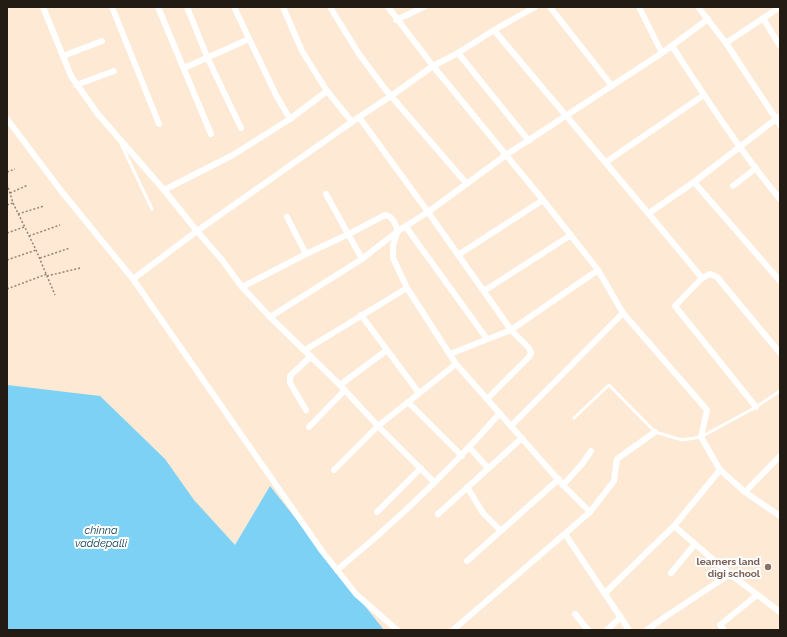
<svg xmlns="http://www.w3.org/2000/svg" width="787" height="637" font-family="Raleway,sans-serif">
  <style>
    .water { fill: #7dd1f5 }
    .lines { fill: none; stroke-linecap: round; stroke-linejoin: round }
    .path { stroke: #948678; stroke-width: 1.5; stroke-dasharray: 2 2; stroke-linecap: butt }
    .service { stroke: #fff; stroke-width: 3 }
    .minor { stroke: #fff; stroke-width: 6 }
    .education-dot { fill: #8d6e63; stroke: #fff; stroke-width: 1.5 }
    .labels { text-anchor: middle; stroke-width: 4; stroke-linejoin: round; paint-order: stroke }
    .education-label { font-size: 10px; font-weight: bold; fill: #785e54; stroke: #fff; text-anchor: end }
    .water-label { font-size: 11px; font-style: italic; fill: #083c4e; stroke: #fff }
  </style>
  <rect width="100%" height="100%" fill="#fde9d4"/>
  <polygon class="water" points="7,385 100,396 165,459 194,500 235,545 270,486 384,630 7,630"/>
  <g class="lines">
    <g class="path">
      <polyline points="7,172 15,169"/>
      <polyline points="7,184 13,203 36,250 55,295"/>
      <polyline points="10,193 28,185"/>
      <polyline points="7,205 13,203"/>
      <polyline points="18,214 44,206"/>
      <polyline points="7,233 24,227"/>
      <polyline points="29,236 60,225"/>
      <polyline points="40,258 70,248"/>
      <polyline points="7,260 36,250"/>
      <polyline points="47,276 80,268"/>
      <polyline points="7,289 47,274"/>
    </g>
    <g class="service">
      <polyline points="121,144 152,209"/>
      <polyline points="574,418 609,385 655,432 682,440 701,437 756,407 780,391"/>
    </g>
    <g class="minor">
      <polyline points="43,7 71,76 97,113 164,190 197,231 222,260 242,287 270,317 340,385 378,426 434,482"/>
      <polyline points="112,7 159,124"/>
      <polyline points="158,7 211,134"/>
      <polyline points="187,7 208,59 241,128"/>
      <polyline points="234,7 276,95 290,119"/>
      <polyline points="283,7 302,51 327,91 352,122"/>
      <polyline points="330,7 359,54 385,89 467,184"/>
      <polyline points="388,7 433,66 543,200 598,270 623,313 707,410 701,437 720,470 745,492 780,516"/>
      <polyline points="550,7 612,86"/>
      <polyline points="639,7 662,53 708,19"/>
      <polyline points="698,7 726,43 780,7"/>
      <polyline points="763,18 780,46"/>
      <polyline points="396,20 424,7"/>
      <path d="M494,30C563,113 634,195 702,278L710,274L717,277L780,353"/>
      <polyline points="726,43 780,125"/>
      <path d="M672,46C706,98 740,151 780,199"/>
      <polyline points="458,53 529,141"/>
      <polyline points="63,56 102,41"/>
      <polyline points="184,68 249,39"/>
      <polyline points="76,85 114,71"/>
      <polyline points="359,117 428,212 511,330 529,348 531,353 529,357 487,399"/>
      <polyline points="7,119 62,192 133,279 322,551 356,594 397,630"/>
      <polyline points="606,162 704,95"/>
      <polyline points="694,182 780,116"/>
      <polyline points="733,186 756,168"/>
      <polyline points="164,190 233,155 290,119 327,91"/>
      <polyline points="326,194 362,259"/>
      <polyline points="649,213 694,182 780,281"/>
      <polyline points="287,217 306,254"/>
      <polyline points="406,227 487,339"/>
      <polyline points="458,255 543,200"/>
      <polyline points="702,278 675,306 756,407"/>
      <polyline points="133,279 197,231 359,117 391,96 433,66 458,53 494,30 535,7"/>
      <path d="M242,287L306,254L349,234L385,215C393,216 395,224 398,231L393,245V258L407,288L456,364L563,485L590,512L453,630"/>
      <polyline points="484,291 571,235"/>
      <polyline points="361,315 419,393"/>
      <polyline points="270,317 362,259 398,231 428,212 506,155 662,53"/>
      <polyline points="305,350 407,288"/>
      <polyline points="450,354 511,330 598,270"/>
      <polyline points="340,385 387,350"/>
      <polyline points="408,402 462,456"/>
      <polyline points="306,410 290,383 290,376 311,356"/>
      <polyline points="511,426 623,313"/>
      <polyline points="309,427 345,390"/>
      <polyline points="470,448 488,468"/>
      <polyline points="334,470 378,426 456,364"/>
      <polyline points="563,485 582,464 591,451"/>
      <polyline points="467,487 483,513 500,530"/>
      <polyline points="745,492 780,456"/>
      <polyline points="377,512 421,468"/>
      <polyline points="590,512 614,481 617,459 655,432"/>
      <polyline points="438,514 522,438"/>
      <polyline points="674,526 730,574 780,612"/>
      <polyline points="565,534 629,630"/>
      <polyline points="467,561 559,479"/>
      <path d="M337,570C396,522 450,470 500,413"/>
      <polyline points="671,573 695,544"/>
      <polyline points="605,593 674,526 720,470"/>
      <polyline points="575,614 588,630"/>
      <polyline points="607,630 621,617"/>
      <polyline points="647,630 665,617 730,574"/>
      <polyline points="724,630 720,625 757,595"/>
    </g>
  </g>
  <circle class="education-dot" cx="768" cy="567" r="4"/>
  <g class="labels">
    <g class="education-label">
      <text x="760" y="565">learners land<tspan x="760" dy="12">digi school</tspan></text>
    </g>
    <g class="water-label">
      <text x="101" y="534">chinna<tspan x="101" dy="13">vaddepalli</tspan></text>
    </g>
  </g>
  <rect width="787" height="637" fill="none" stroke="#231c15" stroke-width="16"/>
</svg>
